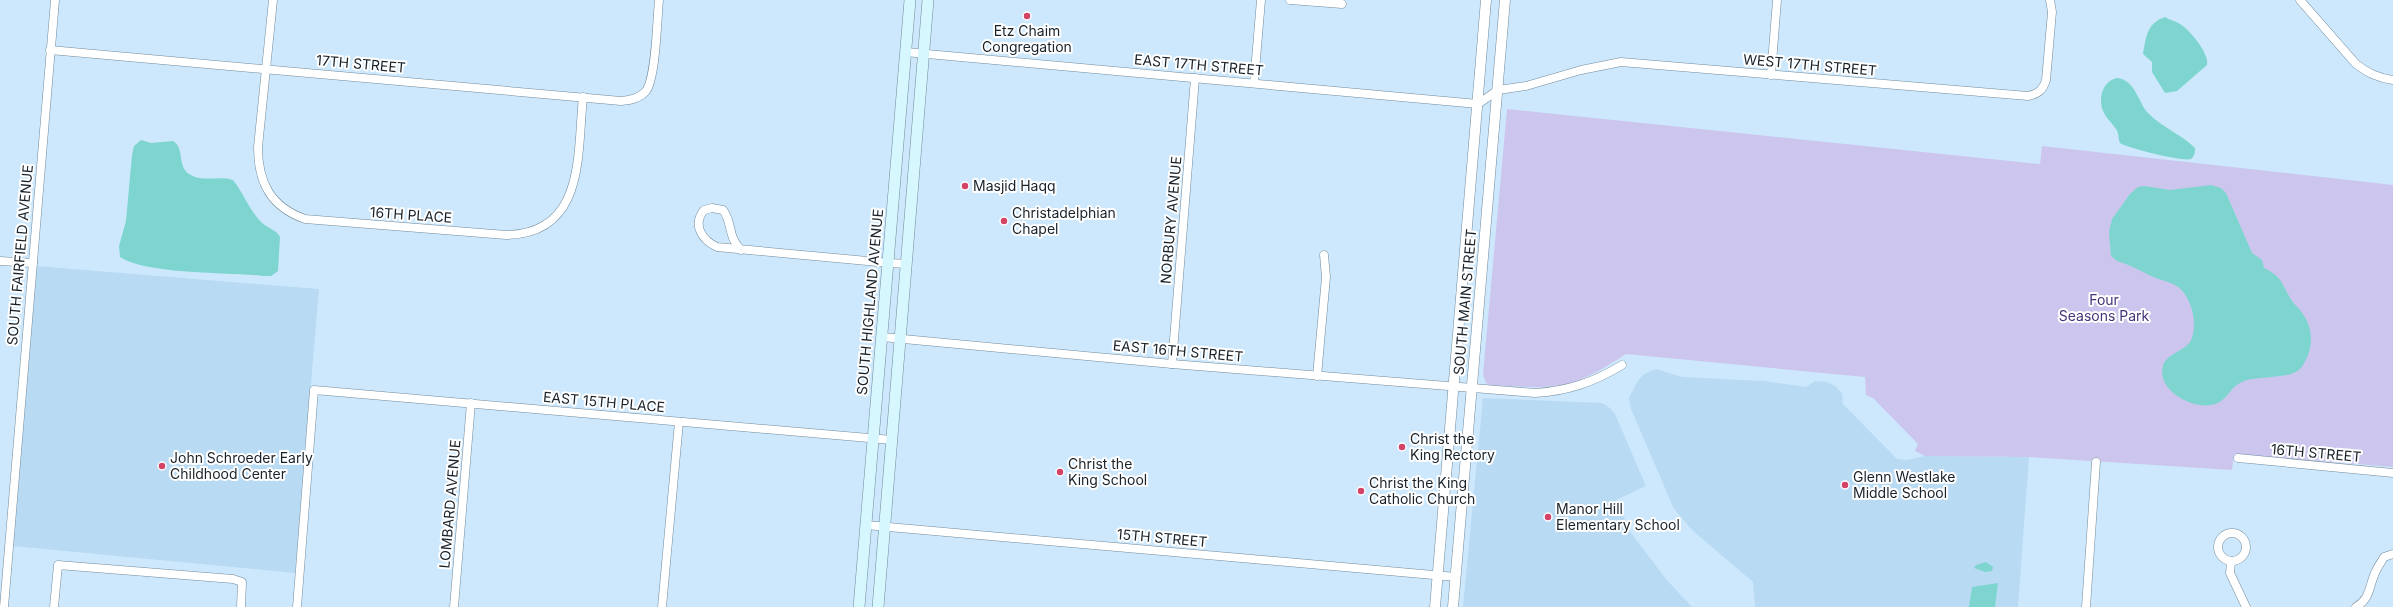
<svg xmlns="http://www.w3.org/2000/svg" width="2393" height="607" font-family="Inter,sans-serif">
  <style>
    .built { fill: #b9daf3 }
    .green { fill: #ccc6ee }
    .water { fill: #7ed5cf }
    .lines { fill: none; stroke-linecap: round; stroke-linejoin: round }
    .minor-casing { stroke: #728a9c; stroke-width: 9 }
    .tertiary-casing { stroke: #728a9c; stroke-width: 11 }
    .secondary-casing { stroke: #728a9c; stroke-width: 12 }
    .minor { stroke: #fff; stroke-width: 8 }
    .tertiary { stroke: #fff; stroke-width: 10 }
    .secondary { stroke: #d6f7fe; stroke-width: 11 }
    .poi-dot { fill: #d34366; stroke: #fff; stroke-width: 1.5 }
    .labels { text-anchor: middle; stroke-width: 4; stroke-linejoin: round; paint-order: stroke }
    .poi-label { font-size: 14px; fill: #18222a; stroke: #fff; text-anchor: start }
    .street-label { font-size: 14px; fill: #18222a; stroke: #fff }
    .park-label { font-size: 14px; fill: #47337a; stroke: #fff }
  </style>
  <rect width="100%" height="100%" fill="#cde8fc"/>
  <g class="built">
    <polygon points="36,266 319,289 295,573 13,546"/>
    <polygon points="1656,369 1682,377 1764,381 1806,387 1815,381 1827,382 1835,386 1842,393 1843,404 1897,459 1907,460 1925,456 2029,457 2018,607 1755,607 1753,582 1693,531 1674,509 1631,409 1629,398 1637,382 1644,374"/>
    <polygon points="1483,398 1602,403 1610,408 1615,414 1646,486 1616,500 1631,533 1666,579 1692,607 1463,607"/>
  </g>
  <path class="green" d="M1507,109L2040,164L2042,146L2393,185V467L2234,454L2232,470L2029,457L1925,456L1915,451L1918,444L1873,398L1866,395L1865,377L1626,354C1570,391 1556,389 1490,385L1486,383L1483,374Z"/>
  <g class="water">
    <path d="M2165,17C2170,20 2175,21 2180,24C2189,29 2210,54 2207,65L2177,91L2165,93L2152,72V62L2143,54C2146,37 2147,23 2165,17Z"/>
    <path d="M2117,78C2135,80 2138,101 2147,112C2161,127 2181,134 2195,148C2195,152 2195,156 2191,159C2184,162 2127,148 2120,143C2118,139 2119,132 2116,129C2112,123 2106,118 2103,111C2098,97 2103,81 2117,78Z"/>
    <path d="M141,140L151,143L173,141C185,148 177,166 189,174C202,183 219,175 233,180C244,194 248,208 261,222C267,228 277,230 280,237L278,271L271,276H264C229,272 148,275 120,257L119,246L126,221L132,155L134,146Z"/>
    <path d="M2211,185L2221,188L2226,193L2252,253L2262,260L2264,268C2283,277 2282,285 2292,301C2294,304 2298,307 2300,310C2315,328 2314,350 2301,368C2290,381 2256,374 2240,383C2230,388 2227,400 2215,404C2195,411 2156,391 2163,366C2166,354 2184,351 2190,342C2199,327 2192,297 2178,287C2171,282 2161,280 2153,277C2141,271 2130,265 2117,261L2111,256L2109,232L2112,219L2130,194L2138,187L2145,186L2170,190Z"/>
    <polygon points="1986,562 1993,567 1992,571 1985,572 1974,568 1976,565"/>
    <polygon points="1998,583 1995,607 1969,607 1972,587"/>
  </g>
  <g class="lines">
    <defs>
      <g id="minor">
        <path d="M273,0L258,147C258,183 271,207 305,219L506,235C586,234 577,153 583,97"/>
        <polyline points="1290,0 1342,4"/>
        <path d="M2300,0L2356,64C2368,73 2378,78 2393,80"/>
        <path d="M50,50L621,101C630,100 639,99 646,91C656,78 657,19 659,0"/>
        <path d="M905,52L1478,104L1498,90L1526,86L1581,70L1621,62L2028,96C2038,94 2043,90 2046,80L2052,12L2050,0"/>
        <polyline points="1771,75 1777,0"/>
        <polyline points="1254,83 1261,0"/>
        <path d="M741,250C727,236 733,223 723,210L712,208L704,210C692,225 702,240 717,247L889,263L907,264"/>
        <polyline points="0,261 33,263"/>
        <path d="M882,337L1172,364L1535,393C1568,391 1594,382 1622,365"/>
        <polyline points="1172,364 1195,78"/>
        <polyline points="1317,376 1326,277 1324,255"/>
        <polyline points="2238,458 2393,473"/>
        <polyline points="866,525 1456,577"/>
        <circle cx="2232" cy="547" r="14"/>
        <polyline points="2231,562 2230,573 2246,607"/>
        <polyline points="4,607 55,0"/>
        <polyline points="54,607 58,565 233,579 242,582 241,607"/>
        <polyline points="297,607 314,390 892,440"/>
        <polyline points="454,607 471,403"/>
        <polyline points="662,607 679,422"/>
        <polyline points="2086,607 2096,462"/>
        <path d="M2356,607C2371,599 2369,584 2376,571C2378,566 2382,561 2384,557L2393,554"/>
      </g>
      <g id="tertiary">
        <polyline points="1435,607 1486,0"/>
        <polyline points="1453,607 1505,0"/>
      </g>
      <g id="secondary">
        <polyline points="859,607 910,0"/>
        <polyline points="878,607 928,0"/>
      </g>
    </defs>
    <use href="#minor" class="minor-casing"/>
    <use href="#tertiary" class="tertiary-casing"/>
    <use href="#secondary" class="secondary-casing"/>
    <use href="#minor" class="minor"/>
    <use href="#tertiary" class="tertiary"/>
    <use href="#secondary" class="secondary"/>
  </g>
  <g class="poi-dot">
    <circle cx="1027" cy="16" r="4"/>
    <circle cx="965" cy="186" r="4"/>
    <circle cx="1004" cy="221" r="4"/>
    <circle cx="1402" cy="447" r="4"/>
    <circle cx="162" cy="466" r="4"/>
    <circle cx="1060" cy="472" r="4"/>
    <circle cx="1845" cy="485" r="4"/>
    <circle cx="1361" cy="491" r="4"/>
    <circle cx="1548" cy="517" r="4"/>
  </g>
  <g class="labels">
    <g class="poi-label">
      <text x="1027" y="36" text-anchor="middle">Etz Chaim<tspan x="1027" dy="16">Congregation</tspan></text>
      <text x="973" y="191">Masjid Haqq</text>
      <text x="1012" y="218">Christadelphian<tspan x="1012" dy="16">Chapel</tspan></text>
      <text x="1410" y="444">Christ the<tspan x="1410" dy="16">King Rectory</tspan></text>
      <text x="170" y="463">John Schroeder Early<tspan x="170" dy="16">Childhood Center</tspan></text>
      <text x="1068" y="469">Christ the<tspan x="1068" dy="16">King School</tspan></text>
      <text x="1853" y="482">Glenn Westlake<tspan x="1853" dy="16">Middle School</tspan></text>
      <text x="1369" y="488">Christ the King<tspan x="1369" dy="16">Catholic Church</tspan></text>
      <text x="1556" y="514">Manor Hill<tspan x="1556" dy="16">Elementary School</tspan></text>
    </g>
    <g class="street-label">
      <text transform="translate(361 64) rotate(5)" y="5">17TH STREET</text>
      <text transform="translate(1199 65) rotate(5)" y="5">EAST 17TH STREET</text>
      <text transform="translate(1810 65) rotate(5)" y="5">WEST 17TH STREET</text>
      <text transform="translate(411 215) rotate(4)" y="5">16TH PLACE</text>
      <text transform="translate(1171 220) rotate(-85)" y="5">NORBURY AVENUE</text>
      <text transform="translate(20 255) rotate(-85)" y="5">SOUTH FAIRFIELD AVENUE</text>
      <text transform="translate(870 302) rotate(-85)" y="5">SOUTH HIGHLAND AVENUE</text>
      <text transform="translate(1465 302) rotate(-85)" y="5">SOUTH MAIN STREET</text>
      <text transform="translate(1178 351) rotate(5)" y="5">EAST 16TH STREET</text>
      <text transform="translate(604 402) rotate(5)" y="5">EAST 15TH PLACE</text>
      <text transform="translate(2316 453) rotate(5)" y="5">16TH STREET</text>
      <text transform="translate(450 504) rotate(-85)" y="5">LOMBARD AVENUE</text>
      <text transform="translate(1162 538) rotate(5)" y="5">15TH STREET</text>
    </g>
    <g class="park-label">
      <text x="2104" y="305">Four<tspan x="2104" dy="16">Seasons Park</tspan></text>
    </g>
  </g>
</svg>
